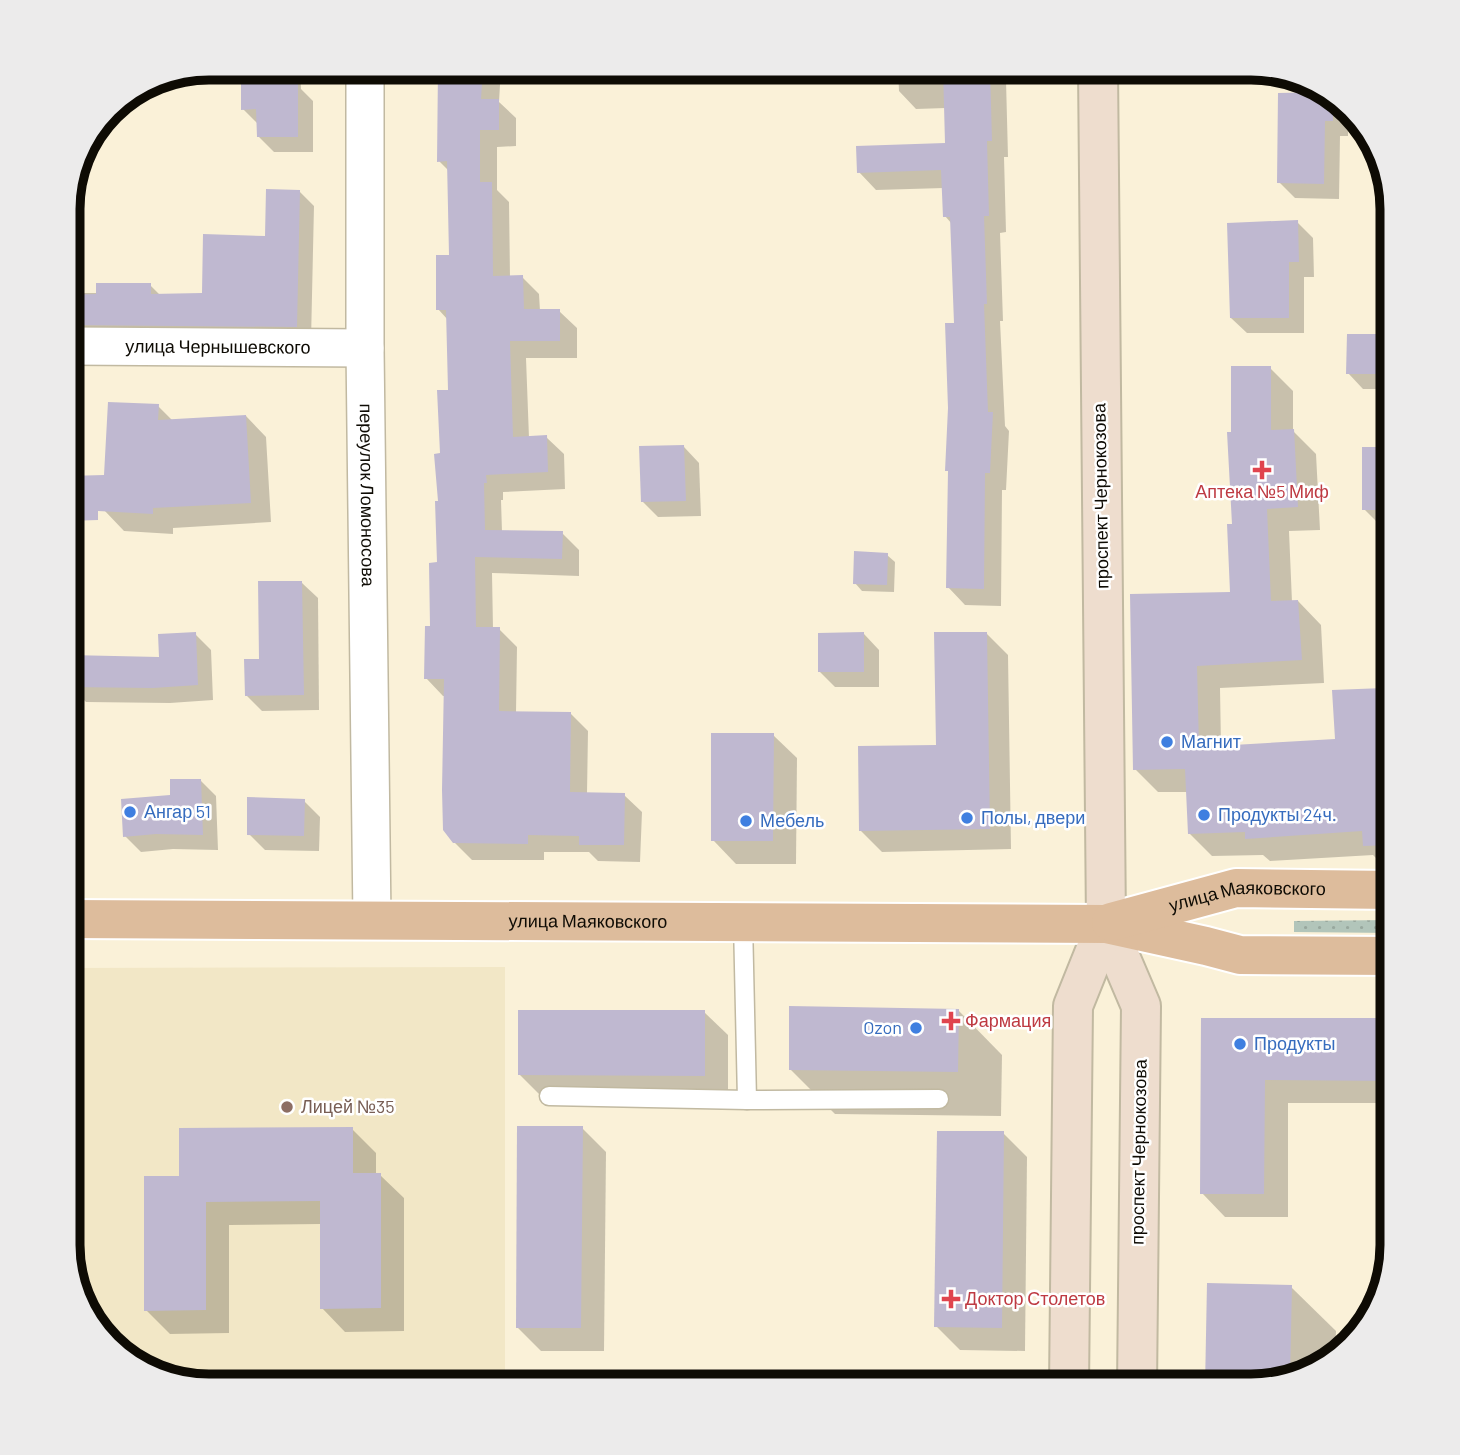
<svg xmlns="http://www.w3.org/2000/svg" width="1460" height="1455" font-family="Barlow,sans-serif">
  <style>
    .built { fill: #f2e7c6 }
    .grass { fill: url(#grass-dots) }
    .shadow { fill: #0003 }
    .building { fill: #bfb8d0 }
    .lines { fill: none; stroke-linecap: round; stroke-linejoin: round }
    .lane-casing { stroke: #c1b9a1; stroke-width: 21 }
    .street-casing { stroke: #c1b9a1; stroke-width: 40 }
    .secondary-casing { stroke: #c1b9a1; stroke-width: 42 }
    .primary-casing { stroke: #fff; stroke-width: 42 }
    .lane { stroke: #fff; stroke-width: 18 }
    .street { stroke: #fff; stroke-width: 37 }
    .secondary { stroke: #eeddce; stroke-width: 38 }
    .primary { stroke: #ddbc9c; stroke-width: 38 }
    .health-dot { fill: #e0444e; stroke: #fff; stroke-width: 2.5 }
    .shop-dot { fill: #3f7fe0; stroke: #fff; stroke-width: 2.5 }
    .education-dot { fill: #8d6e63; stroke: #fff; stroke-width: 2.5 }
    .labels { text-anchor: middle; stroke-width: 5; stroke-linejoin: round; paint-order: stroke }
    .street-label { font-size: 18px; fill: #0e0b04; stroke: #fff }
    .health-label { font-size: 18px; fill: #be3a42; stroke: #fff; text-anchor: start }
    .shop-label { font-size: 18px; fill: #366cbe; stroke: #fff; text-anchor: start }
    .education-label { font-size: 18px; fill: #785e54; stroke: #fff; text-anchor: start }
    .rim { fill: none; stroke: #0e0b04; stroke-width: 9 }
  </style>
  <defs>
    <pattern id="grass-dots" width="8" height="8" patternUnits="userSpaceOnUse" patternTransform="scale(1.75)"><rect width="8" height="8" fill="#b2c5ba"/><path d="M2 2h.1M6 6h.1" fill="none" stroke="#98a89e" stroke-width="1.8" stroke-linecap="round"/></pattern>
  </defs>
  <rect width="100%" height="100%" fill="#faf1d8"/>
  <polygon class="built" points="505,967 505,1387 210,1387 155,1376 104,1339 79,1299 68,1246 68,968"/>
  <polygon class="grass" points="1392,920 1392,933 1294,932 1294,921"/>
  <g class="shadow">
    <polygon points="243,68 300,68 301,89 313,101 313,152 274,152 258,136 258,124 243,109"/>
    <polygon points="439,68 501,68 499,102 516,118 516,146 497,147 497,190 509,202 510,277 522,277 539,294 540,311 559,311 577,328 577,358 526,358 529,438 546,437 564,454 565,489 503,492 503,500 501,500 502,532 562,533 579,550 579,576 492,573 493,629 499,629 517,647 516,713 571,714 588,731 587,794 624,795 642,812 640,862 598,861 589,852 544,852 544,860 472,860 454,842 446,696 443,696 426,678 439,564 442,455 450,392 448,320 438,309 451,257 449,171 439,161"/>
    <polygon points="898,68 994,68 1006,80 1008,157 1004,157 1006,232 1000,233 1003,321 1000,321 1005,426 1009,431 1006,490 1002,490 1001,606 965,605 948,587 950,473 947,470 956,324 952,224 945,216 944,188 876,190 859,172 947,145 946,108 916,109 899,91"/>
    <polygon points="1327,94 1348,110 1348,136 1340,136 1339,199 1295,198 1279,182"/>
    <polygon points="299,191 314,206 311,341 69,344 69,293 98,293 150,285 161,296 203,295 267,237"/>
    <polygon points="70,195 73,238 69,238 69,200"/>
    <polygon points="1297,222 1313,238 1314,277 1304,277 1304,333 1247,333 1231,318"/>
    <polygon points="1392,336 1392,389 1363,389 1348,373"/>
    <polygon points="1270,368 1293,391 1293,431 1316,454 1320,530 1289,531 1292,602 1298,601 1321,625 1324,683 1220,688 1221,747 1336,741 1383,690 1392,698 1392,869 1387,869 1373,855 1270,861 1263,855 1212,856 1189,833 1188,792 1158,792 1135,769 1232,594 1234,526 1232,434"/>
    <polygon points="158,406 172,420 246,416 266,437 271,522 173,528 173,534 124,531 104,510"/>
    <polygon points="69,422 74,428 75,474 68,474"/>
    <polygon points="684,447 699,463 701,516 658,517 642,501"/>
    <polygon points="1392,449 1392,525 1380,525 1364,509"/>
    <polygon points="887,555 895,562 894,592 862,591 855,583"/>
    <polygon points="302,583 318,598 319,710 262,711 247,696 260,661"/>
    <polygon points="195,634 211,650 213,700 170,703 86,702 71,686 161,658"/>
    <polygon points="864,634 879,650 879,687 835,687 819,671"/>
    <polygon points="987,634 1008,655 1011,849 882,852 861,831 938,746"/>
    <polygon points="773,735 797,758 796,864 736,864 713,840"/>
    <polygon points="200,780 216,796 218,850 173,849 141,852 125,836 172,797"/>
    <polygon points="68,792 80,804 80,854 68,854"/>
    <polygon points="304,801 320,817 319,851 265,850 249,834"/>
    <polygon points="958,1010 1002,1055 1001,1116 835,1114 790,1069"/>
    <polygon points="704,1012 728,1035 728,1099 543,1098 520,1075"/>
    <polygon points="1203,1020 1392,1020 1392,1103 1288,1103 1288,1217 1225,1217 1202,1193"/>
    <polygon points="582,1128 606,1152 604,1351 541,1351 517,1327"/>
    <polygon points="352,1129 376,1153 376,1175 380,1175 404,1198 404,1331 345,1332 322,1308 321,1224 229,1225 229,1333 170,1334 146,1310 181,1177"/>
    <polygon points="1003,1133 1027,1157 1025,1351 960,1350 936,1326"/>
    <polygon points="1291,1287 1336,1331 1335,1357 1304,1376 1251,1387"/>
  </g>
  <g class="building">
    <polygon points="438,68 483,68 481,99 499,99 499,130 480,130 480,182 492,182 493,276 523,275 524,309 560,309 560,341 510,341 513,437 547,435 548,472 486,475 487,483 484,483 485,530 563,531 562,559 475,557 476,627 500,627 499,711 571,712 570,792 625,793 624,845 579,845 579,836 528,835 528,844 453,843 443,830 442,790 444,679 424,679 425,626 430,626 429,563 437,562 435,501 438,501 434,454 440,453 437,390 448,390 446,310 436,310 436,255 449,255 447,161 437,162"/>
    <polygon points="943,68 990,68 992,141 987,141 989,216 984,216 987,304 984,304 988,412 993,412 990,473 985,473 984,589 946,588 948,471 945,471 948,408 945,323 954,323 950,217 943,217 941,170 857,173 856,146 945,143"/>
    <polygon points="241,84 298,84 298,137 257,137 256,109 241,110"/>
    <polygon points="1325,92 1333,98 1333,121 1325,121 1324,184 1277,183 1278,93"/>
    <polygon points="266,189 300,190 297,327 69,325 69,295 96,294 96,283 151,283 151,294 202,293 203,234 265,236"/>
    <polygon points="1298,220 1299,262 1289,262 1289,318 1230,318 1227,223"/>
    <polygon points="1347,334 1392,334 1392,374 1346,374"/>
    <polygon points="1231,366 1271,366 1271,430 1294,429 1298,507 1267,509 1271,601 1298,600 1302,660 1197,666 1199,747 1335,739 1332,690 1384,688 1389,794 1392,794 1392,845 1363,846 1362,831 1245,839 1245,832 1188,834 1185,769 1133,770 1130,594 1230,592 1227,524 1232,524 1227,432 1231,432"/>
    <polygon points="108,402 159,404 158,420 246,415 251,503 153,508 153,514 98,511 98,520 68,521 68,476 104,475"/>
    <polygon points="684,445 686,501 641,502 639,446"/>
    <rect x="1362" y="447" width="30" height="63"/>
    <polygon points="854,551 888,553 887,585 853,584"/>
    <polygon points="258,581 302,581 304,695 245,696 244,659 259,659"/>
    <polygon points="196,632 198,685 153,688 69,687 69,655 159,657 158,634"/>
    <polygon points="864,632 864,672 818,672 818,633"/>
    <polygon points="934,632 987,632 990,829 859,831 858,746 936,745"/>
    <polygon points="711,733 774,733 773,841 711,841"/>
    <polygon points="170,779 201,779 203,835 156,834 123,837 121,799 170,795"/>
    <polygon points="247,797 305,799 304,836 247,835"/>
    <polygon points="789,1006 959,1009 958,1072 789,1070"/>
    <polygon points="518,1010 705,1010 705,1076 518,1075"/>
    <polygon points="1201,1018 1392,1018 1392,1081 1265,1080 1264,1194 1200,1194"/>
    <polygon points="517,1126 583,1126 581,1328 516,1328"/>
    <polygon points="353,1127 353,1173 381,1173 381,1308 320,1309 320,1201 206,1202 206,1310 144,1311 144,1176 179,1176 179,1128"/>
    <polygon points="937,1131 1004,1131 1002,1328 934,1327"/>
    <polygon points="1207,1283 1292,1285 1290,1379 1250,1387 1205,1387"/>
  </g>
  <g class="lines">
    <defs>
      <g id="lane">
        <polyline points="743,922 747,1100"/>
        <polyline points="549,1096 747,1100 939,1099"/>
      </g>
      <g id="street">
        <path id="s1" d="M365,68V348L372,920"/>
        <path id="s2" d="M69,346L365,348"/>
      </g>
      <g id="secondary">
        <polyline points="1106,924 1141,1006 1137,1387"/>
        <polyline points="1069,1387 1073,1006 1106,924 1098,68"/>
      </g>
      <g id="primary">
        <path id="s3" d="M68,919L1106,924L1206,946L1240,955L1392,956"/>
        <path id="s4" d="M1111,922L1236,888L1392,890"/>
      </g>
    </defs>
    <use href="#lane" class="lane-casing"/>
    <use href="#street" class="street-casing"/>
    <use href="#secondary" class="secondary-casing"/>
    <use href="#primary" class="primary-casing"/>
    <use href="#lane" class="lane"/>
    <use href="#street" class="street"/>
    <use href="#secondary" class="secondary"/>
    <use href="#primary" class="primary"/>
  </g>
  <g class="health-dot">
    <path d="M1258.5 459.5h7v7h7v7h-7v7h-7v-7h-7v-7h7z"/>
    <path d="M947.5 1010.5h7v7h7v7h-7v7h-7v-7h-7v-7h7z"/>
    <path d="M947.5 1288.5h7v7h7v7h-7v7h-7v-7h-7v-7h7z"/>
  </g>
  <g class="shop-dot">
    <circle cx="1167" cy="742" r="7"/>
    <circle cx="130" cy="812" r="7"/>
    <circle cx="1204" cy="815" r="7"/>
    <circle cx="967" cy="818" r="7"/>
    <circle cx="746" cy="821" r="7"/>
    <circle cx="916" cy="1028" r="7"/>
    <circle cx="1240" cy="1044" r="7"/>
  </g>
  <circle class="education-dot" cx="287" cy="1107" r="7"/>
  <g class="labels">
    <g class="street-label">
      <text dy="6" stroke="none"><textPath href="#s2" startOffset="149">улица Чернышевского</textPath></text>
      <text dy="6" stroke="none"><textPath href="#s1" startOffset="427">переулок Ломоносова</textPath></text>
      <text transform="translate(1101 496) rotate(-91)" y="6">проспект Чернокозова</text>
      <text dy="6" stroke="none"><textPath href="#s4" startOffset="140">улица Маяковского</textPath></text>
      <text dy="6" stroke="none"><textPath href="#s3" startOffset="520">улица Маяковского</textPath></text>
      <text transform="translate(1139 1152) rotate(-89)" y="6">проспект Чернокозова</text>
    </g>
    <g class="health-label">
      <text x="1262" y="498" text-anchor="middle">Аптека №5 Миф</text>
      <text x="965" y="1027">Фармация</text>
      <text x="965" y="1305">Доктор Столетов</text>
    </g>
    <g class="shop-label">
      <text x="1181" y="748">Магнит</text>
      <text x="144" y="818">Ангар 51</text>
      <text x="1218" y="821">Продукты 24ч.</text>
      <text x="981" y="824">Полы, двери</text>
      <text x="760" y="827">Мебель</text>
      <text x="902" y="1034" text-anchor="end">Ozon</text>
      <text x="1254" y="1050">Продукты</text>
    </g>
    <g class="education-label">
      <text x="301" y="1113">Лицей №35</text>
    </g>
  </g>
  <path d="M0 0H1460V1455H0ZM209 80H1251A129 129 0 0 1 1380 209V1245A129 129 0 0 1 1251 1374H209A129 129 0 0 1 80 1245V209A129 129 0 0 1 209 80Z" fill="#ecebeb" fill-rule="evenodd"/>
  <path class="rim" d="M209 80H1251A129 129 0 0 1 1380 209V1245A129 129 0 0 1 1251 1374H209A129 129 0 0 1 80 1245V209A129 129 0 0 1 209 80Z"/>
</svg>
